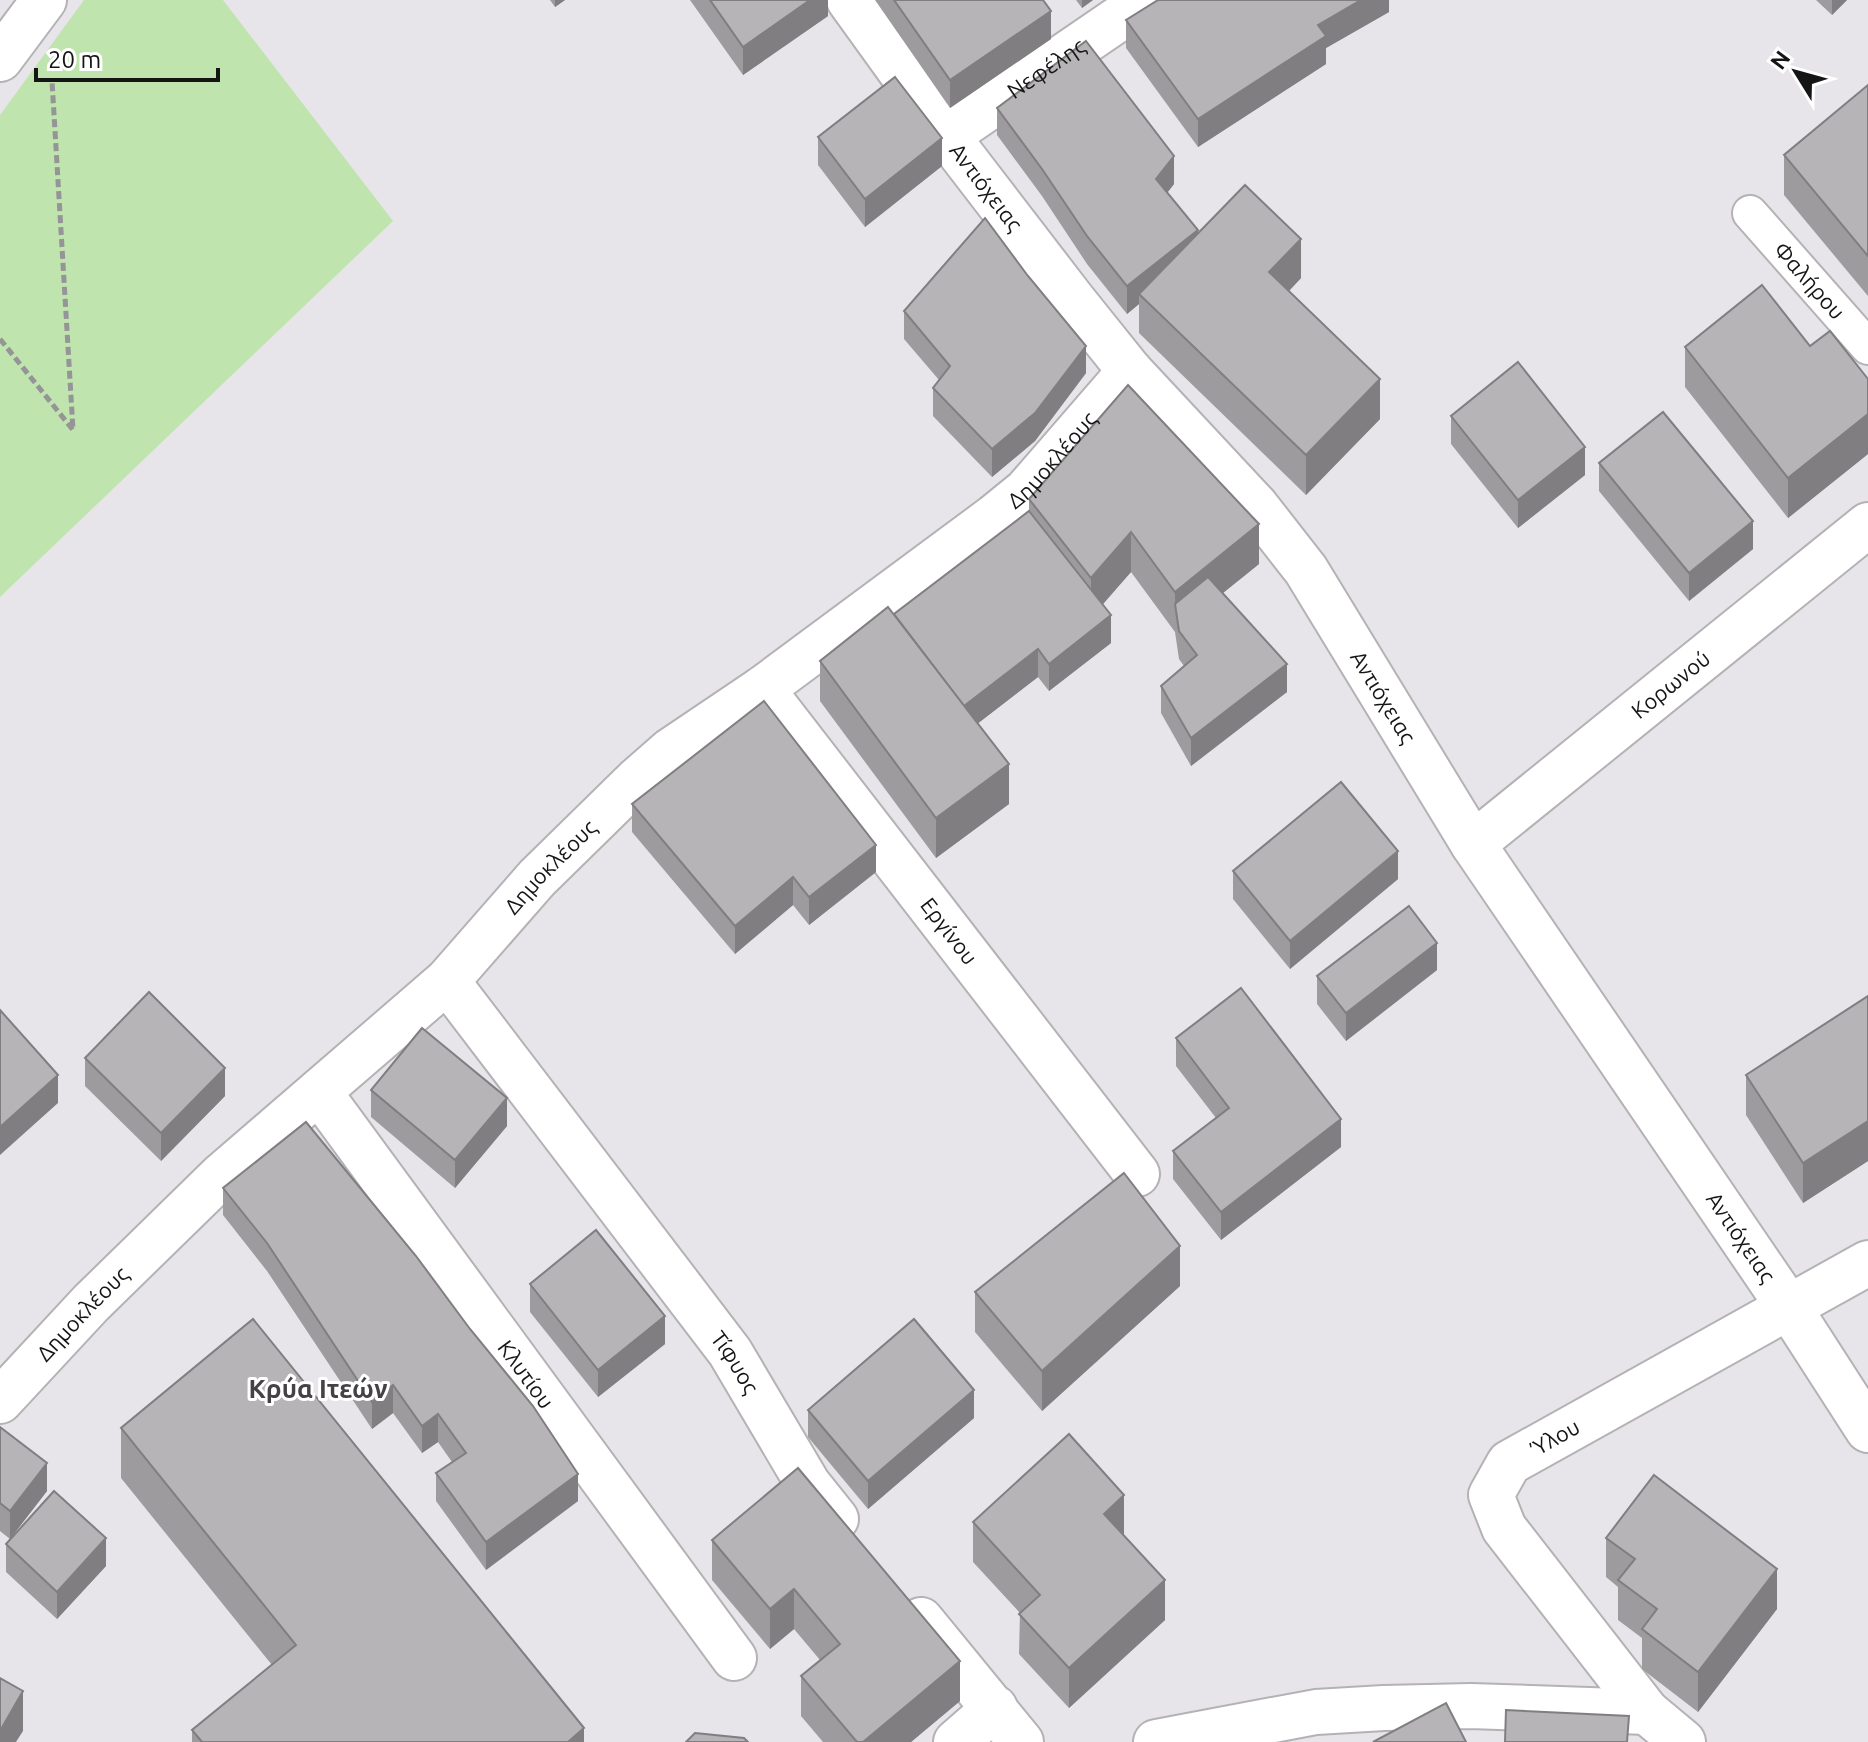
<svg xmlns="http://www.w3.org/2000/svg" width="1868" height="1742" font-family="Ubuntu,sans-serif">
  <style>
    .green { fill: #bfe4ae }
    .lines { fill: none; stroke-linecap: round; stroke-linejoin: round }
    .service-casing { stroke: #b4b2b5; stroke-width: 38 }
    .minor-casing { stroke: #b4b2b5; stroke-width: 48 }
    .path { stroke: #959496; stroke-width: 5; stroke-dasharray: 8 4; stroke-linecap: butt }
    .service { stroke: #fff; stroke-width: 34 }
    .minor { stroke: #fff; stroke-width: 44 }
    .wall { fill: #9d9b9e }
    .shaded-wall { fill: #807e81 }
    .building { fill: #b7b4b8; stroke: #807e81; stroke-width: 2 }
    .labels { text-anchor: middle; stroke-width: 6; stroke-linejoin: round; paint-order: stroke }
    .street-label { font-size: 22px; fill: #161516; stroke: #fff }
    .quarter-label { font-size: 26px; font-weight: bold; fill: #444245; stroke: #fff }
  </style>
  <rect width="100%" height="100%" fill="#e7e5e9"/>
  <polygon class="green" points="84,0 223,0 393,221 0,597 0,115"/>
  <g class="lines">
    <defs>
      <g id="service">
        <path id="s1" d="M1750,213L1868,347"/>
      </g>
      <g id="minor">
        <path id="s2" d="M849,0L947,136L1073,300L1130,371L1256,506L1306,570L1473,844L1788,1306L1868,1430"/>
        <polyline points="0,59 44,0"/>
        <path id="s3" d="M947,136L1146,0"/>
        <path id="s4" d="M762,689L1137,1174"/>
        <path id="s5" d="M1473,844L1868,525"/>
        <path id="s6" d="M447,981L730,1352L808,1484L836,1519"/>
        <path id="s7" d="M319,1092L734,1658"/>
        <path id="s8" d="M0,1401L91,1303L221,1176L447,981L537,878L638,779L670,751L762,689L994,517L1026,491L1130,371"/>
        <polyline points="921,1620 1021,1742"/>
        <path id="s9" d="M1647,1712L1504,1528L1491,1495L1509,1463L1868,1263"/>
        <polyline points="956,1742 995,1708"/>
        <polyline points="1156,1742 1316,1712 1384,1708 1471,1706 1647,1712 1683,1742"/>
      </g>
    </defs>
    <use href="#service" class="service-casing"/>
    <use href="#minor" class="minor-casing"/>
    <polyline class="path" points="0,339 73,430 52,81"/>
    <use href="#service" class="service"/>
    <use href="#minor" class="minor"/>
  </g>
  <g class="wall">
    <polygon points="550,0 565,0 555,7"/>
    <polygon points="690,0 828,0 828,16 743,75"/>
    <polygon points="875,0 1043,0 1051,39 950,108"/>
    <polygon points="1076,0 1093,0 1082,8"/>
    <polygon points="1389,0 1389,12 1326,48 1326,64 1198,147 1126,48 1126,20"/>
    <polygon points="1816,0 1847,0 1832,15"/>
    <polygon points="1868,85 1868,296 1784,195 1784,155"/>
    <polygon points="997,108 1174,184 1167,193 1198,234 1301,278 1289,291 1380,419 1306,495 1139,333 1139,304 1127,314 1087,264 1042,196 997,135"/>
    <polygon points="818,137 942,166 865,227 818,165"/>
    <polygon points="904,311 1086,373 1035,441 992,477 933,416 933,388 939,380 904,339"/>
    <polygon points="1810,346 1868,379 1868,454 1788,518 1685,387 1685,347"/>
    <polygon points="1451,416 1585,475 1518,528 1451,444"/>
    <polygon points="1599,463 1753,549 1689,601 1599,491"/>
    <polygon points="1029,499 1259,564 1223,593 1287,692 1191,766 1161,713 1161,686 1184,666 1179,659 1175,632 1131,572 1102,604 1111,643 1049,691 1038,677 978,723 1009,804 936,858 820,701 820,661 894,614 1029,511"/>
    <polygon points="632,804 876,872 809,925 793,905 735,954 632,832"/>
    <polygon points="1233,871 1398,879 1290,969 1233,899"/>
    <polygon points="1437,970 1346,1041 1317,1004 1317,976"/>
    <polygon points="1868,996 1868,1161 1803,1203 1746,1115 1746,1075"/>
    <polygon points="1176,1038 1341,1147 1221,1240 1173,1179 1173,1151 1216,1118 1176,1066"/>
    <polygon points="85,1058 225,1096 161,1161 85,1086"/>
    <polygon points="371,1090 507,1126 455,1188 371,1117"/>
    <polygon points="223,1188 578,1501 486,1570 436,1501 436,1473 452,1462 438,1442 422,1453 393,1413 372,1429 267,1271 223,1215"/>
    <polygon points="530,1284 665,1344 598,1397 530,1312"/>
    <polygon points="1180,1286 1042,1411 975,1332 975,1292"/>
    <polygon points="808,1410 974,1418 868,1509 808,1437"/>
    <polygon points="0,1427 47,1491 10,1539 0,1531"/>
    <polygon points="121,1428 584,1742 192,1742 192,1730 272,1665 121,1478"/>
    <polygon points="798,1468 960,1701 911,1742 823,1742 801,1716 801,1676 820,1660 794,1629 770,1649 712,1580 712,1540"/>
    <polygon points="973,1522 1124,1535 1165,1620 1069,1708 1019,1654 1020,1613 973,1562"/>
    <polygon points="1606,1538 1777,1609 1698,1712 1642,1669 1642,1638 1618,1620 1618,1587 1606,1577"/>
    <polygon points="6,1544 106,1566 57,1619 6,1572"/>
  </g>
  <g class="shaded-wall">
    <polygon points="555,0 565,0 555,7"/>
    <polygon points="810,0 828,0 828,16 743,75 743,47"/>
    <polygon points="1082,0 1093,0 1082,8"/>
    <polygon points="1361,0 1389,0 1389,12 1326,48 1326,64 1198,147 1198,119 1318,25"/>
    <polygon points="1832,0 1847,0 1832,15"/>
    <polygon points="1051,11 1051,39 950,108 950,80"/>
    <polygon points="942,138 942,166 865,227 865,199"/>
    <polygon points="1174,156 1174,184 1156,207 1156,179"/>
    <polygon points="1198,230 1198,258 1139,294 1139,304 1127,314 1127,286"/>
    <polygon points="1301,239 1301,278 1269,312 1269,272"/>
    <polygon points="1086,346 1086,373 1035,441 992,477 992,449"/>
    <polygon points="1380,379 1380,419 1306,495 1306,455"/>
    <polygon points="1868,414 1868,454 1788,518 1788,478"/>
    <polygon points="1585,447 1585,475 1518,528 1518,500"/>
    <polygon points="1753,521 1753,549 1689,601 1689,573"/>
    <polygon points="1259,524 1259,564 1178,629 1175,604 1175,592"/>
    <polygon points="1131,532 1131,572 1091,618 1091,578"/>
    <polygon points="1111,615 1111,643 1049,691 1049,664"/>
    <polygon points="1038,649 1038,677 959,738 959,710"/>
    <polygon points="1287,664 1287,692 1191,766 1191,738"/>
    <polygon points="1009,764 1009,804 936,858 936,818"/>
    <polygon points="876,845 876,872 809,925 809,897"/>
    <polygon points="1398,851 1398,879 1290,969 1290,941"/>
    <polygon points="793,877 793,905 735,954 735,926"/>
    <polygon points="1437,943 1437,970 1346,1041 1346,1013"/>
    <polygon points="225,1068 225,1096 161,1161 161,1133"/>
    <polygon points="58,1075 58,1103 0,1155 0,1127"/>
    <polygon points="507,1098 507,1126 455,1188 455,1160"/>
    <polygon points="1341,1119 1341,1147 1221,1240 1221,1212"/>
    <polygon points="1868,1121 1868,1161 1803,1203 1803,1163"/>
    <polygon points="1180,1246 1180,1286 1042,1411 1042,1371"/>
    <polygon points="665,1316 665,1344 598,1397 598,1370"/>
    <polygon points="393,1385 393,1413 372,1429 372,1402"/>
    <polygon points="974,1390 974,1418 868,1509 868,1481"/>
    <polygon points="438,1414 438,1442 422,1453 422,1426"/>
    <polygon points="47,1463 47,1491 10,1539 10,1511"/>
    <polygon points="578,1474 578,1501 486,1570 486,1542"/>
    <polygon points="1124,1495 1124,1535 1104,1514"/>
    <polygon points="106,1538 106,1566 57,1619 57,1592"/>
    <polygon points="1777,1569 1777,1609 1698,1712 1698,1672"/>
    <polygon points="1165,1580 1165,1620 1069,1708 1069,1668"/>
    <polygon points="794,1589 794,1629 770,1649 770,1609"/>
    <polygon points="960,1661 960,1701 911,1742 863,1742"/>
    <polygon points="23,1691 23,1731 16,1742 0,1742 0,1731"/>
    <polygon points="584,1728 584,1742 568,1742"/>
  </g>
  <g class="building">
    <polygon points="710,0 810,0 743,47"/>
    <polygon points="894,0 1043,0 1051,11 950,80"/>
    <polygon points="1158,0 1361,0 1318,25 1326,36 1198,119 1126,20"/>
    <polygon points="1086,41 1174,156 1156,179 1198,230 1127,286 1087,236 1042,169 997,108"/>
    <polygon points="895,77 942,138 865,199 818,137"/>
    <polygon points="1868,85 1868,256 1784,155"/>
    <polygon points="1245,185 1301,239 1269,272 1380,379 1306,455 1139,294"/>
    <polygon points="985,218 1028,276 1086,346 1035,413 992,449 933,388 950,366 904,311"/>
    <polygon points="1762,285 1810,346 1830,331 1868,379 1868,414 1788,478 1685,347"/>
    <polygon points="1518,362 1585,447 1518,500 1451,416"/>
    <polygon points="1128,385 1259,524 1175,592 1131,532 1091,578 1029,499"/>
    <polygon points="1663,412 1753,521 1689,573 1599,463"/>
    <polygon points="1029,511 1111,615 1049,664 1038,649 964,706 894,614"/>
    <polygon points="1208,577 1287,664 1191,738 1161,686 1197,655 1179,631 1175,604"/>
    <polygon points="888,607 1009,764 936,818 820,661"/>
    <polygon points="764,701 876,845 809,897 793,877 735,926 632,804"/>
    <polygon points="1341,782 1398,851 1290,941 1233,871"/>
    <polygon points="1409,906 1437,943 1346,1013 1317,976"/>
    <polygon points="1241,988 1341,1119 1221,1212 1173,1151 1229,1108 1176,1038"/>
    <polygon points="149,992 225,1068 161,1133 85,1058"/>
    <polygon points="1868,996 1868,1121 1803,1163 1746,1075"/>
    <polygon points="0,1010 58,1075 0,1127"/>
    <polygon points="422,1028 507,1098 455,1160 371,1090"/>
    <polygon points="306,1122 416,1256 470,1329 533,1406 578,1474 486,1542 436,1473 466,1453 438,1414 422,1426 393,1385 372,1402 267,1243 223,1188"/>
    <polygon points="1124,1173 1180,1246 1042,1371 975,1292"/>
    <polygon points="596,1230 665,1316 598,1370 530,1284"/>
    <polygon points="253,1319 584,1728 568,1742 202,1742 192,1730 296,1645 121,1428"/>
    <polygon points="914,1319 974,1390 868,1481 808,1410"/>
    <polygon points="0,1427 47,1463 10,1511 0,1503"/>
    <polygon points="1069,1434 1124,1495 1104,1514 1165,1580 1069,1668 1019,1614 1040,1595 973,1522"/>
    <polygon points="798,1468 960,1661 863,1742 857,1742 801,1676 840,1644 794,1589 770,1609 712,1540"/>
    <polygon points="1654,1475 1777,1569 1698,1672 1642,1629 1657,1609 1618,1580 1635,1559 1606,1538"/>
    <polygon points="54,1491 106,1538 57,1592 6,1544"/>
    <polygon points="0,1678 23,1691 0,1731"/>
    <polygon points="1446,1703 1466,1742 1373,1742"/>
    <polygon points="1506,1710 1629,1716 1627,1742 1505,1742"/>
    <polygon points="695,1733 744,1738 748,1742 686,1742"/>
  </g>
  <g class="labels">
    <g class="street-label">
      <text dy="8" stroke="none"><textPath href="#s3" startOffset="120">Νεφέλης</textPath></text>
      <text dy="8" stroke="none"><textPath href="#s2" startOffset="232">Αντιόχειας</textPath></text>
      <text dy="8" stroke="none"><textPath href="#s1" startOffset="90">Φαλήρου</textPath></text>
      <text dy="8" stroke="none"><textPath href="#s8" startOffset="1416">Δημοκλέους</textPath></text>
      <text dy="8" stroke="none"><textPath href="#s5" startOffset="254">Κορωνού</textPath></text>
      <text dy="8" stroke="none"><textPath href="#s2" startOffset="880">Αντιόχειας</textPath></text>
      <text dy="8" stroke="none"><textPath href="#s8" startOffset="768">Δημοκλέους</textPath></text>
      <text dy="8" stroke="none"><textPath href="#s4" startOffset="306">Εργίνου</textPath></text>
      <text dy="8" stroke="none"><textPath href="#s2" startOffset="1528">Αντιόχειας</textPath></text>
      <text dy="8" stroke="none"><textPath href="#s8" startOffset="120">Δημοκλέους</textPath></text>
      <text dy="8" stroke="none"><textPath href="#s6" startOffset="478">Τίφυος</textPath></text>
      <text dy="8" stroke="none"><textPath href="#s7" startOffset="350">Κλυτίου</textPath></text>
      <text dy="8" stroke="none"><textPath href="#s9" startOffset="358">Ύλου</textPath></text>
    </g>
    <g class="quarter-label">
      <text x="318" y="1398">Κρύα Ιτεών</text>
    </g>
  </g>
  <g transform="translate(1796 72) rotate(307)" stroke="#ffffff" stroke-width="6" paint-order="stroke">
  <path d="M0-6L14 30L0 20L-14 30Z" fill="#161516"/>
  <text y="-12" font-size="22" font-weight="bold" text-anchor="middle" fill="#161516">N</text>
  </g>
  <path d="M36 68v12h182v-12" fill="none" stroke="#161516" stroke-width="4"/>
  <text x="48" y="68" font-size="24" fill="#161516" stroke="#ffffff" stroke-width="6" paint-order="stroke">20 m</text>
</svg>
